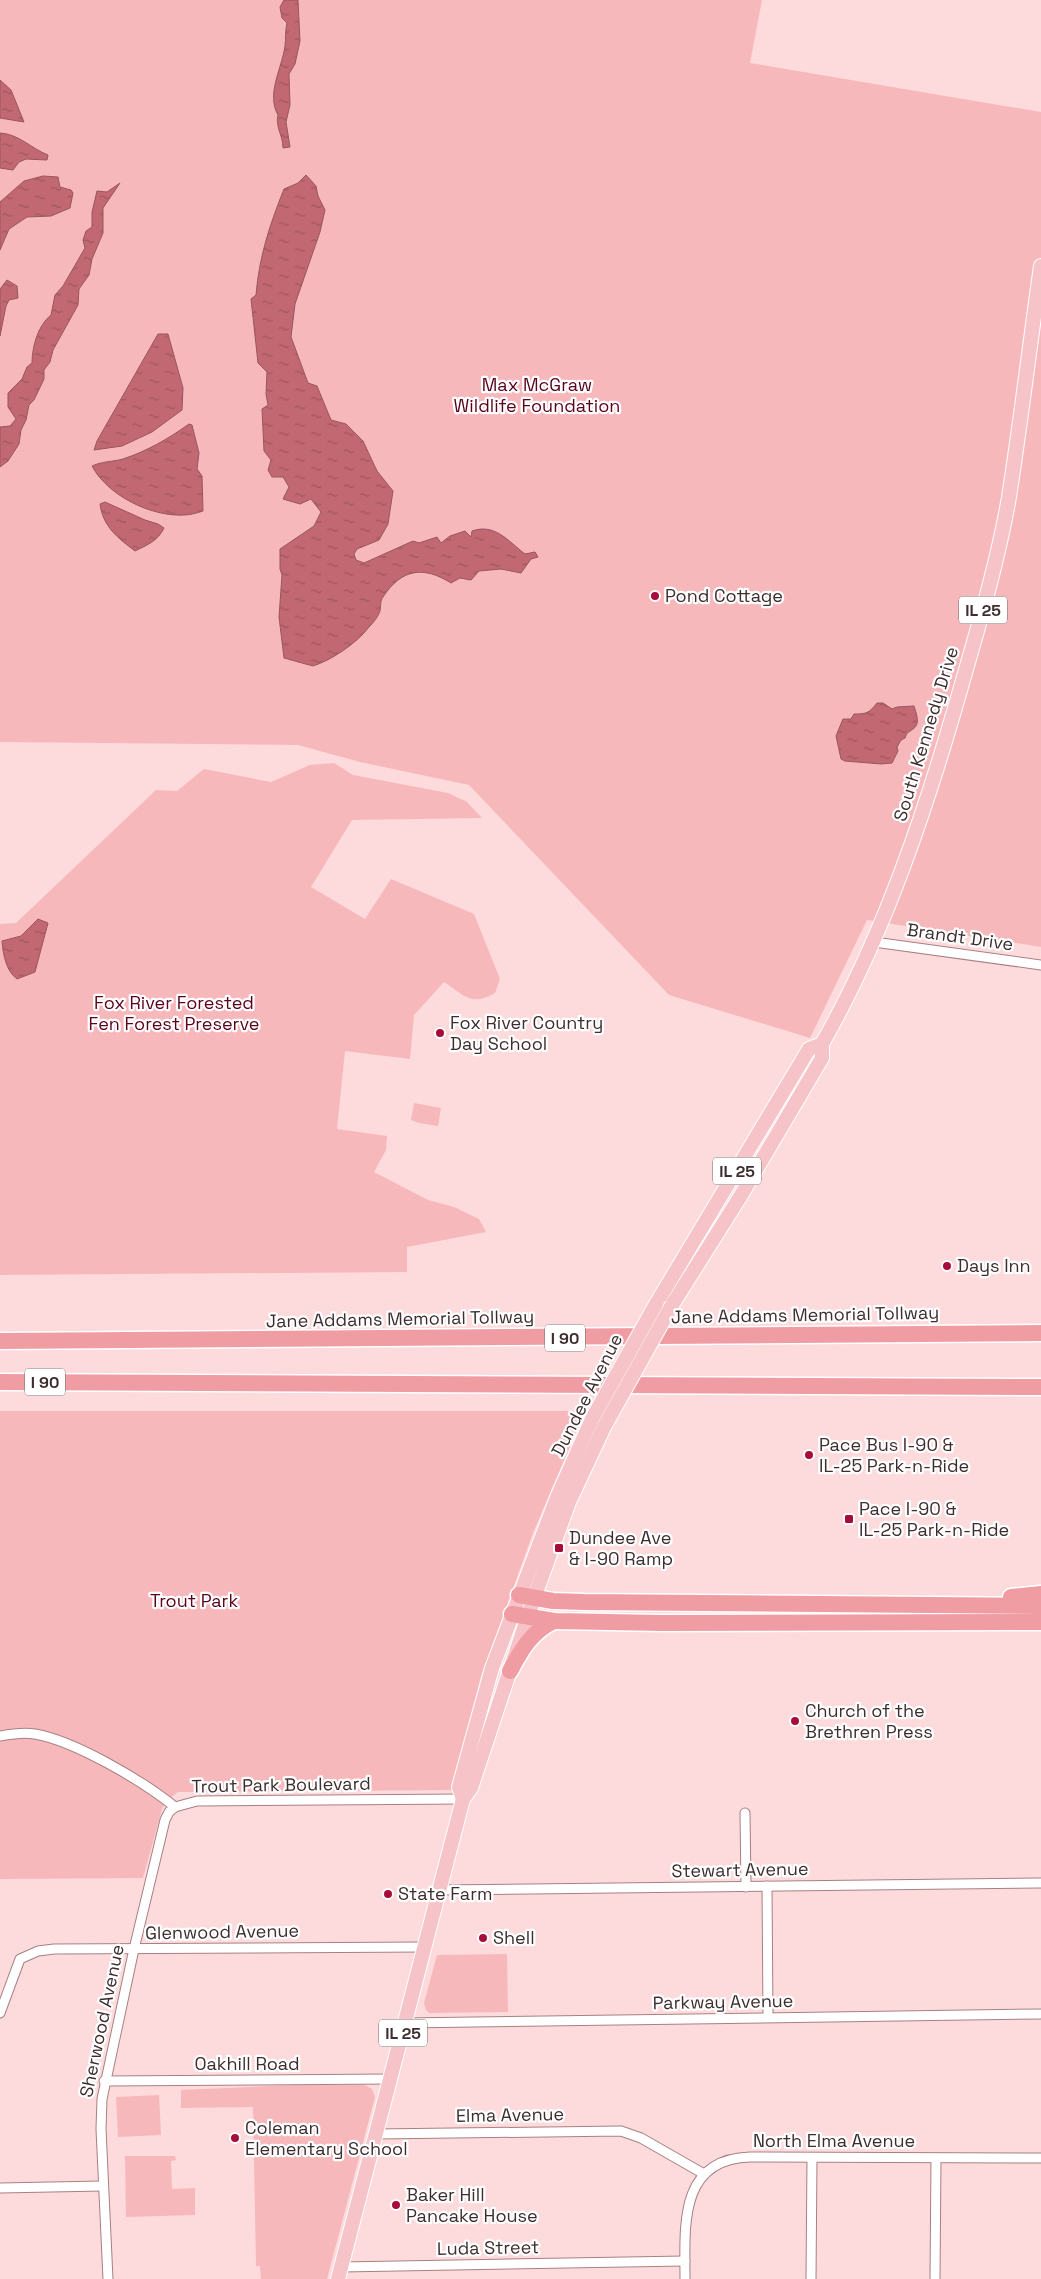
<svg xmlns="http://www.w3.org/2000/svg" width="1041" height="2279" font-family="'Space Grotesk',sans-serif">
  <style>
    .green { fill: #f7b8bc }
    .water { fill: url(#water-ripples); stroke: #99565e }
    .lines { fill: none; stroke-linecap: round; stroke-linejoin: round }
    .minor-casing { stroke: #a88082; stroke-width: 11 }
    .primary-casing { stroke: #fff; stroke-width: 16 }
    .motorway-casing { stroke: #fff; stroke-width: 19 }
    .minor { stroke: #fff; stroke-width: 9 }
    .primary { stroke: #f6c4c8; stroke-width: 14 }
    .motorway { stroke: #f09ca3; stroke-width: 16 }
    .primary-bridge-casing { stroke: #fff; stroke-width: 16; stroke-linecap: butt }
    .primary-bridge { stroke: #f6c4c8; stroke-width: 14 }
    .poi-dot { fill: #a60c3a; stroke: #fff; stroke-width: 2 }
    .labels { text-anchor: middle; stroke-width: 4.5; stroke-linejoin: round; paint-order: stroke }
    .shield { fill: #fff; stroke: #776c6d; stroke-width: 1 }
    .shield-label { font-size: 16px; font-weight: bold; fill: #3d2d2e }
    .park-label { font-size: 18px; fill: #59031b; stroke: #fff }
    .poi-label { font-size: 18px; fill: #3d2d2e; stroke: #fff; text-anchor: start }
    .street-label { font-size: 18px; fill: #3d2d2e; stroke: #fff }
  </style>
  <defs>
    <pattern id="water-ripples" width="26" height="14" patternUnits="userSpaceOnUse" patternTransform="scale(1.25)"><rect width="26" height="14" fill="#c16872"/><path d="M2 4q2-2 4 0t4 0M15 11q2-2 4 0t4 0" fill="none" stroke="#9e565e"/></pattern>
  </defs>
  <rect width="100%" height="100%" fill="#fddadc"/>
  <g class="green">
    <polygon points="0,0 762,0 750,63 1041,112 1041,947 867,920 810,1038 669,995 469,785 360,762 298,745 0,742"/>
    <path d="M334,763L353,775L448,793L467,802L482,818L352,820L311,887L365,919L391,879L474,914L500,979L495,993C471,1007 464,995 444,982L414,1015L410,1059L345,1051L337,1129L387,1136L386,1150L374,1172L428,1200L454,1207L479,1219L486,1232L407,1247V1272L0,1275V924L16,923L156,790L177,791L204,769L271,782L310,765Z"/>
    <polygon points="414,1103 441,1108 438,1126 419,1123 411,1120"/>
    <polygon points="0,1411 585,1411 533,1533 480,1680 454,1790 178,1792 166,1801 162,1809 143,1878 0,1879"/>
    <polygon points="507,1954 508,2012 429,2013 426,2010 424,2003 437,1955"/>
    <polygon points="295,2085 365,2085 372,2089 375,2097 327,2279 261,2279 260,2266 256,2266 253,2107 181,2108 181,2090"/>
    <polygon points="159,2095 161,2135 118,2137 116,2097"/>
    <polygon points="125,2156 175,2156 176,2160 171,2161 172,2189 195,2188 195,2215 126,2217"/>
  </g>
  <g class="water">
    <path d="M284,0H298L300,41L295,64L289,74L290,105L286,122L290,147L283,148C283,135 275,127 278,115C266,94 282,68 285,46C286,39 285,31 287,23L282,18L280,7Z"/>
    <polygon points="0,80 11,90 24,122 0,118"/>
    <path d="M0,133C19,134 32,149 48,155L47,160L26,159L19,162L13,170L0,168Z"/>
    <path d="M306,175L316,186L318,196L325,210L320,232L295,304L291,337L308,383L317,386L331,420L346,424L363,441L377,471L393,491L388,524L379,540L357,549L354,554L356,560L364,563L413,541L419,543L437,537L441,543L450,536L465,531L471,537L472,531C495,523 508,541 525,554L535,552L538,557L531,559L521,573L501,569L479,571L471,580L460,578L451,583C424,566 402,568 383,597C380,601 381,606 380,611C378,617 373,623 369,627C357,643 332,660 313,666L284,658L279,617L282,575L280,569V549L314,526L321,512L311,499L300,504L283,499L289,487L283,477H272L268,470L271,460L264,451L262,409L268,405L266,394L267,372L258,363L251,299L256,295C259,257 270,224 284,189L298,183Z"/>
    <polygon points="43,176 58,177 60,187 71,190 73,193 70,208 51,216 27,217 9,229 0,250 0,202 24,181"/>
    <path d="M120,183L103,208V233L92,259L89,275L79,289L78,305L53,350L50,362L44,370V379L34,400L29,405L26,420L21,430L19,444L8,461L0,467V427L10,426L16,419L8,407V393L22,379L27,367L32,363C32,347 38,325 51,315L55,295L63,286L85,248L83,240L86,231L92,227V212L97,191L107,192Z"/>
    <polygon points="7,280 17,286 18,298 9,300 6,306 0,336 0,289"/>
    <polygon points="158,334 168,334 183,388 182,410 152,432 122,446 94,450 97,441"/>
    <path d="M189,424L192,425L199,453L197,469L202,476L203,511C197,513 190,515 184,515C151,517 107,495 92,466C103,461 112,462 123,459C147,451 168,439 189,424Z"/>
    <path d="M105,502L145,520L158,524L164,528C158,541 147,545 135,551C118,538 103,527 100,504Z"/>
    <path d="M877,703H883L892,709L897,707L914,706C916,713 921,724 913,729C908,733 907,732 905,738L901,740L897,747L898,751L892,763L881,764L845,761L841,759L836,736L843,719H851L854,714C867,714 869,713 877,703Z"/>
    <path d="M38,919L48,923L35,972L17,979C6,971 3,954 2,941L21,936Z"/>
  </g>
  <g class="lines">
    <defs>
      <g id="minor">
        <polyline points="874,942 1041,965"/>
        <path d="M0,1736C11,1734 23,1732 35,1734C75,1741 143,1781 175,1807L197,1801L463,1799"/>
        <polyline points="745,1813 746,1887"/>
        <polyline points="767,1886 768,2017"/>
        <polyline points="439,1890 1041,1883"/>
        <polyline points="0,2013 20,1959 38,1951 54,1949 425,1947"/>
        <polyline points="405,2023 1041,2014"/>
        <polyline points="104,2081 390,2079"/>
        <polyline points="377,2134 621,2131 641,2138 704,2174"/>
        <polyline points="0,2188 103,2186"/>
        <polyline points="342,2267 685,2261"/>
        <polyline points="108,2279 101,2129 102,2099 134,1949 165,1820 169,1812 175,1807"/>
        <path d="M685,2279C685,2227 678,2159 750,2157L1041,2158"/>
        <polyline points="811,2279 812,2158"/>
        <polyline points="935,2279 936,2158"/>
      </g>
      <g id="primary">
        <polyline points="656,1304 809,1049 822,1044"/>
        <path d="M672,1305L740,1197L822,1058V1044C885,933 926,810 961,687C979,624 998,561 1009,497C1021,420 1030,343 1041,266"/>
        <polyline points="463,1799 459,1787 492,1668 558,1495 592,1419"/>
        <polyline points="338,2279 463,1799 471,1788 534,1598 569,1502 604,1427"/>
      </g>
      <g id="motorway">
        <polyline points="0,1341 1041,1333"/>
        <polyline points="0,1382 1041,1387"/>
        <polyline points="519,1595 553,1601 584,1602 1041,1606"/>
        <polyline points="1011,1597 1041,1594"/>
        <polyline points="512,1614 554,1621 662,1623 1041,1622"/>
        <path d="M510,1671C521,1650 532,1631 554,1621"/>
      </g>
    </defs>
    <use href="#minor" class="minor-casing"/>
    <use href="#primary" class="primary-casing"/>
    <use href="#motorway" class="motorway-casing"/>
    <use href="#minor" class="minor"/>
    <use href="#primary" class="primary"/>
    <use href="#motorway" class="motorway"/>
    <defs>
      <g id="primary-bridge">
        <polyline points="592,1419 656,1304"/>
        <polyline points="604,1427 672,1305"/>
      </g>
    </defs>
    <use href="#primary-bridge" class="primary-bridge-casing"/>
    <use href="#primary-bridge" class="primary-bridge"/>
  </g>
  <g class="poi-dot">
    <circle cx="655" cy="596" r="5"/>
    <circle cx="440" cy="1033" r="5"/>
    <circle cx="947" cy="1266" r="5"/>
    <circle cx="809" cy="1455" r="5"/>
    <rect x="844" y="1514" width="10" height="10" rx="2.5"/>
    <rect x="554" y="1543" width="10" height="10" rx="2.5"/>
    <circle cx="795" cy="1721" r="5"/>
    <circle cx="388" cy="1894" r="5"/>
    <circle cx="483" cy="1938" r="5"/>
    <circle cx="235" cy="2138" r="5"/>
    <circle cx="396" cy="2205" r="5"/>
  </g>
  <g class="labels">
    <g class="shield">
      <rect x="959" y="596.5" width="48" height="27" rx="4"/>
      <rect x="713" y="1157.5" width="48" height="27" rx="4"/>
      <rect x="545" y="1324.5" width="40" height="27" rx="4"/>
      <rect x="25" y="1368.5" width="40" height="27" rx="4"/>
      <rect x="379" y="2019.5" width="48" height="27" rx="4"/>
    </g>
    <g class="shield-label">
      <text x="983" y="616">IL 25</text>
      <text x="737" y="1177">IL 25</text>
      <text x="565" y="1344">I 90</text>
      <text x="45" y="1388">I 90</text>
      <text x="403" y="2039">IL 25</text>
    </g>
    <g class="park-label">
      <text x="537" y="391">Max McGraw<tspan x="537" dy="21">Wildlife Foundation</tspan></text>
      <text x="174" y="1009">Fox River Forested<tspan x="174" dy="21">Fen Forest Preserve</tspan></text>
      <text x="194" y="1607">Trout Park</text>
    </g>
    <g class="poi-label">
      <text x="665" y="602">Pond Cottage</text>
      <text x="450" y="1029">Fox River Country<tspan x="450" dy="21">Day School</tspan></text>
      <text x="957" y="1272">Days Inn</text>
      <text x="819" y="1451">Pace Bus I-90 &amp;<tspan x="819" dy="21">IL-25 Park-n-Ride</tspan></text>
      <text x="859" y="1515">Pace I-90 &amp;<tspan x="859" dy="21">IL-25 Park-n-Ride</tspan></text>
      <text x="569" y="1544">Dundee Ave<tspan x="569" dy="21">&amp; I-90 Ramp</tspan></text>
      <text x="805" y="1717">Church of the<tspan x="805" dy="21">Brethren Press</tspan></text>
      <text x="398" y="1900">State Farm</text>
      <text x="493" y="1944">Shell</text>
      <text x="245" y="2134">Coleman<tspan x="245" dy="21">Elementary School</tspan></text>
      <text x="406" y="2201">Baker Hill<tspan x="406" dy="21">Pancake House</tspan></text>
    </g>
    <g class="street-label">
      <text transform="translate(926 734) rotate(-73)" y="6">South Kennedy Drive</text>
      <text transform="translate(960 937) rotate(8)" y="6">Brandt Drive</text>
      <text transform="translate(805 1315) rotate(-1)" y="6">Jane Addams Memorial Tollway</text>
      <text transform="translate(400 1319) rotate(-1)" y="6">Jane Addams Memorial Tollway</text>
      <text transform="translate(587 1395) rotate(-63)" y="6">Dundee Avenue</text>
      <text transform="translate(281 1785) rotate(-1)" y="6">Trout Park Boulevard</text>
      <text transform="translate(740 1870) rotate(-1)" y="6">Stewart Avenue</text>
      <text transform="translate(222 1932) rotate(-1)" y="6">Glenwood Avenue</text>
      <text transform="translate(723 2002) rotate(-1)" y="6">Parkway Avenue</text>
      <text transform="translate(102 2021) rotate(-78)" y="6">Sherwood Avenue</text>
      <text x="247" y="2070">Oakhill Road</text>
      <text transform="translate(510 2115) rotate(-1)" y="6">Elma Avenue</text>
      <text x="834" y="2147">North Elma Avenue</text>
      <text transform="translate(488 2248) rotate(-1)" y="6">Luda Street</text>
    </g>
  </g>
</svg>
